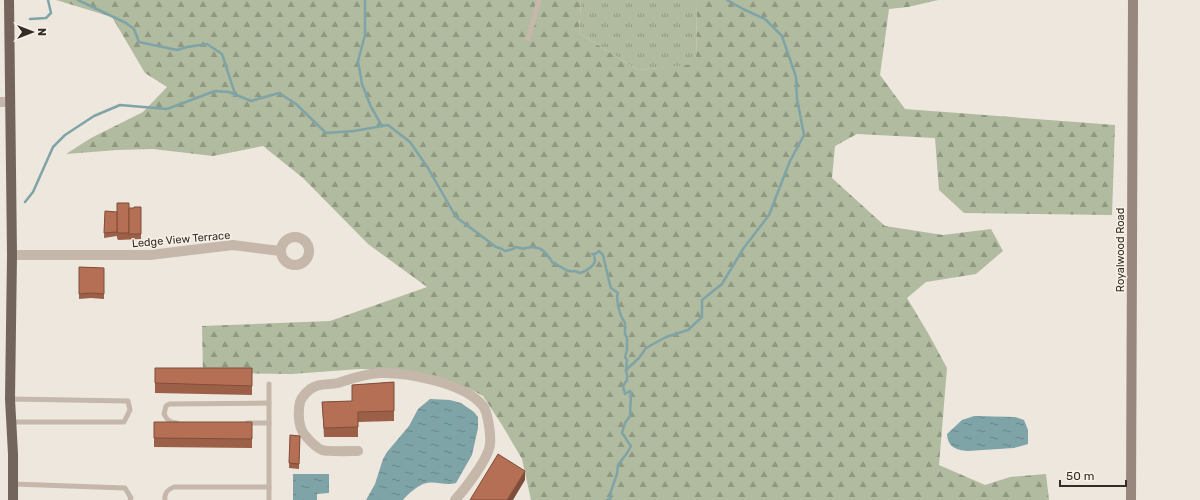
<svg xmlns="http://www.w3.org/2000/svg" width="1200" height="500" font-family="Rubik,sans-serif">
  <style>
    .grass { fill: url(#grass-tufts) }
    .forest { fill: url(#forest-firs) }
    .water { fill: url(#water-ripples) }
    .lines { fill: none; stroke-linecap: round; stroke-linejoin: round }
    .stream { stroke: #7fa4a8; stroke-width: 2.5 }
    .lane { stroke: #c5b7aa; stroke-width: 5 }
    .street { stroke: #c5b7aa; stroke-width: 10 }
    .secondary { stroke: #98877c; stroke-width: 10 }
    .primary { stroke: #73655c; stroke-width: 10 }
    .wall { fill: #9c5f48 }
    .shaded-wall { fill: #7f4e3b }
    .building { fill: #b56f54; stroke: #7f4e3b }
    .labels { text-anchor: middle; stroke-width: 3; stroke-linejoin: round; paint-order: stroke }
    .street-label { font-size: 11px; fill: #332c29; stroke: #f7f1e8 }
  </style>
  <defs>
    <pattern id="grass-tufts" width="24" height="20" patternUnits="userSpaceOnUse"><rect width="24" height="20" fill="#b1bb9f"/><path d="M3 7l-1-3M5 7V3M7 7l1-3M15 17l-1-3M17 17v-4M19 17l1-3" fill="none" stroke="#919882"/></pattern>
    <pattern id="forest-firs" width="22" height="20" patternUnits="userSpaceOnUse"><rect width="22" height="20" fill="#b1bb9f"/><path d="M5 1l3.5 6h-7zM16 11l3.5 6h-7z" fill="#919882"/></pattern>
    <pattern id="water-ripples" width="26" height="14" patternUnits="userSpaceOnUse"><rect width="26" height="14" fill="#7fa4a8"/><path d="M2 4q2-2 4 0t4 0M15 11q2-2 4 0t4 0" fill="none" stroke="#698689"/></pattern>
  </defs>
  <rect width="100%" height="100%" fill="#eee7dd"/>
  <polygon class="grass" points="581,0 697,0 696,65 638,70 579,33"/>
  <polygon class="forest" points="56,0 581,0 579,33 638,70 696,64 697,0 938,0 908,7 889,9 880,75 905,109 1115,125 1112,215 964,213 939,190 935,138 857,134 835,146 832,178 885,226 943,235 991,229 1003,251 976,274 926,282 907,298 928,333 947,368 939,465 985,485 1010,477 1046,474 1049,500 531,500 522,459 502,425 483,396 468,388 407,370 359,369 292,374 203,373 202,326 330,321 427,287 368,244 303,178 263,146 213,156 153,149 117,150 66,154 91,138 143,112 167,87 145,73 112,17"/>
  <g class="water">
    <path d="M430,399L450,400L461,403L474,412L478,417V428L472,455L456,483C446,486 436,481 427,483C419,484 408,494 403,500H366L375,484L383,459L387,452L409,426L418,409Z"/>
    <path d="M974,416L1015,417L1024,420L1028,430V444L1014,448L968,451C955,450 948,447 947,434L962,420Z"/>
    <polygon points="293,474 329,474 329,493 317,494 317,500 293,500"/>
  </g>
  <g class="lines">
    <g class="stream">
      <polyline points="78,0 126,23 134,29 139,42 177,50 187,47 207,44 222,54 235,94"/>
      <polyline points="365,0 365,35 358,61 362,84 371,107 382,126"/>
      <polyline points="30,19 46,18 51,13 48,0"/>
      <path d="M25,202L33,192L53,147L65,135L94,116L120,105L167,109L215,91L229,92L251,101L279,93L296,104L326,133L354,131L388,125L410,142L428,168L456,217L496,247L502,249L505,251L513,249L516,247L524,249L525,248C541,245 545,251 553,263C561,265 565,273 575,271L580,273C585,272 594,266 595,261C595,260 594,255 594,254H592H595L599,251L603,255L610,285L611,288L618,293L617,296L618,306L621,316L625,323V334L627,338V350L625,357L627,360L626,371L627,375V380L623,386L625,394L630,391L631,394L630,416L625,423L622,433C626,437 627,442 631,446L627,453L618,465L617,474L611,491V498L607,500"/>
      <polyline points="626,370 639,358 646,348 666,337 688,330 702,317 702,300 722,284 743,249 769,215 790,161 804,135 797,99 796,77 782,36 765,19 743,9 727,0"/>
    </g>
    <g class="lane">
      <polyline points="528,39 539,0"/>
      <polyline points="10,399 128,401 130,410 124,422 11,422"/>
      <path d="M177,423C170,423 167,420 164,414L166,406L169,404L269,403"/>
      <polyline points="247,423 269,423"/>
      <polyline points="13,484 125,488 131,498 130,500"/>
      <path d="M165,500C164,494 168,489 174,487H269"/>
      <polyline points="269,500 269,384"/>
    </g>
    <g class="street">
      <polyline points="0,102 10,102"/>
      <circle cx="295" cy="251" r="14"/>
      <polyline points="12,255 150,255 233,245 280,251"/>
      <path d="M358,451C350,451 328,452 322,450C315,447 308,439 304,434C298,426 298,411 300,402C302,396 309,389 314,387C322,383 330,385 338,383C351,379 364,374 379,373C407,372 465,383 483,406C488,412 491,436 490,444C489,458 465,489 455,500"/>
    </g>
    <polyline class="secondary" points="1131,500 1133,0"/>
    <polyline class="primary" points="9,0 12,255 10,399 13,454 13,500"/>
  </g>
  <g class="wall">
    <polygon points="141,207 141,239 118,240 117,238 117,236 104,238 105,211 117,212 129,208 134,208"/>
    <polygon points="79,267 104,268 104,299 91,298 79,299"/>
    <polygon points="155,368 252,368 252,395 155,393"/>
    <polygon points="394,382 394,421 358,422 358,437 324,437 322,402 352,401 352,385"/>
    <polygon points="154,422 252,422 252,448 154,447"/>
    <polygon points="290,435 300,436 299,469 289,468"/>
  </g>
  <polygon class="shaded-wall" points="525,471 525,480 513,500 507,500"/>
  <g class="building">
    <polygon points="117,203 129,203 129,233 118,233 117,231"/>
    <polygon points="134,207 141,207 141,234 129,234 129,208 134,208"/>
    <polygon points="105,211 117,212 117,232 104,233"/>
    <polygon points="79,267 104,268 104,294 91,293 79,294"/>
    <polygon points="155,368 252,368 252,386 155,383"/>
    <polygon points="394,382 394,411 358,412 358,427 324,428 322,402 352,401 352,385"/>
    <polygon points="154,422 252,422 252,439 154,438"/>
    <polygon points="290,435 300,436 299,464 289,463"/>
    <polygon points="498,454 525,471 507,500 470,500"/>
  </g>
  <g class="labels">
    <g class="street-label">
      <text transform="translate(181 239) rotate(-5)" y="4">Ledge View Terrace</text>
      <text transform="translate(1120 250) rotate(-90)" y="4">Royalwood Road</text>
    </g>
  </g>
  <g transform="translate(32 32) rotate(90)" stroke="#f7f1e8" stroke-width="3" paint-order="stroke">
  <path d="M0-3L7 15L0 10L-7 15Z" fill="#332c29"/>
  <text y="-6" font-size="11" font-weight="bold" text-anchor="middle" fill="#332c29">N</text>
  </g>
  <path d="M1060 480v6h66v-6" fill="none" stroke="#332c29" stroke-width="2"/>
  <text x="1066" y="480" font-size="12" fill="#332c29" stroke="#f7f1e8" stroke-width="3" paint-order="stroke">50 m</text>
</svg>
